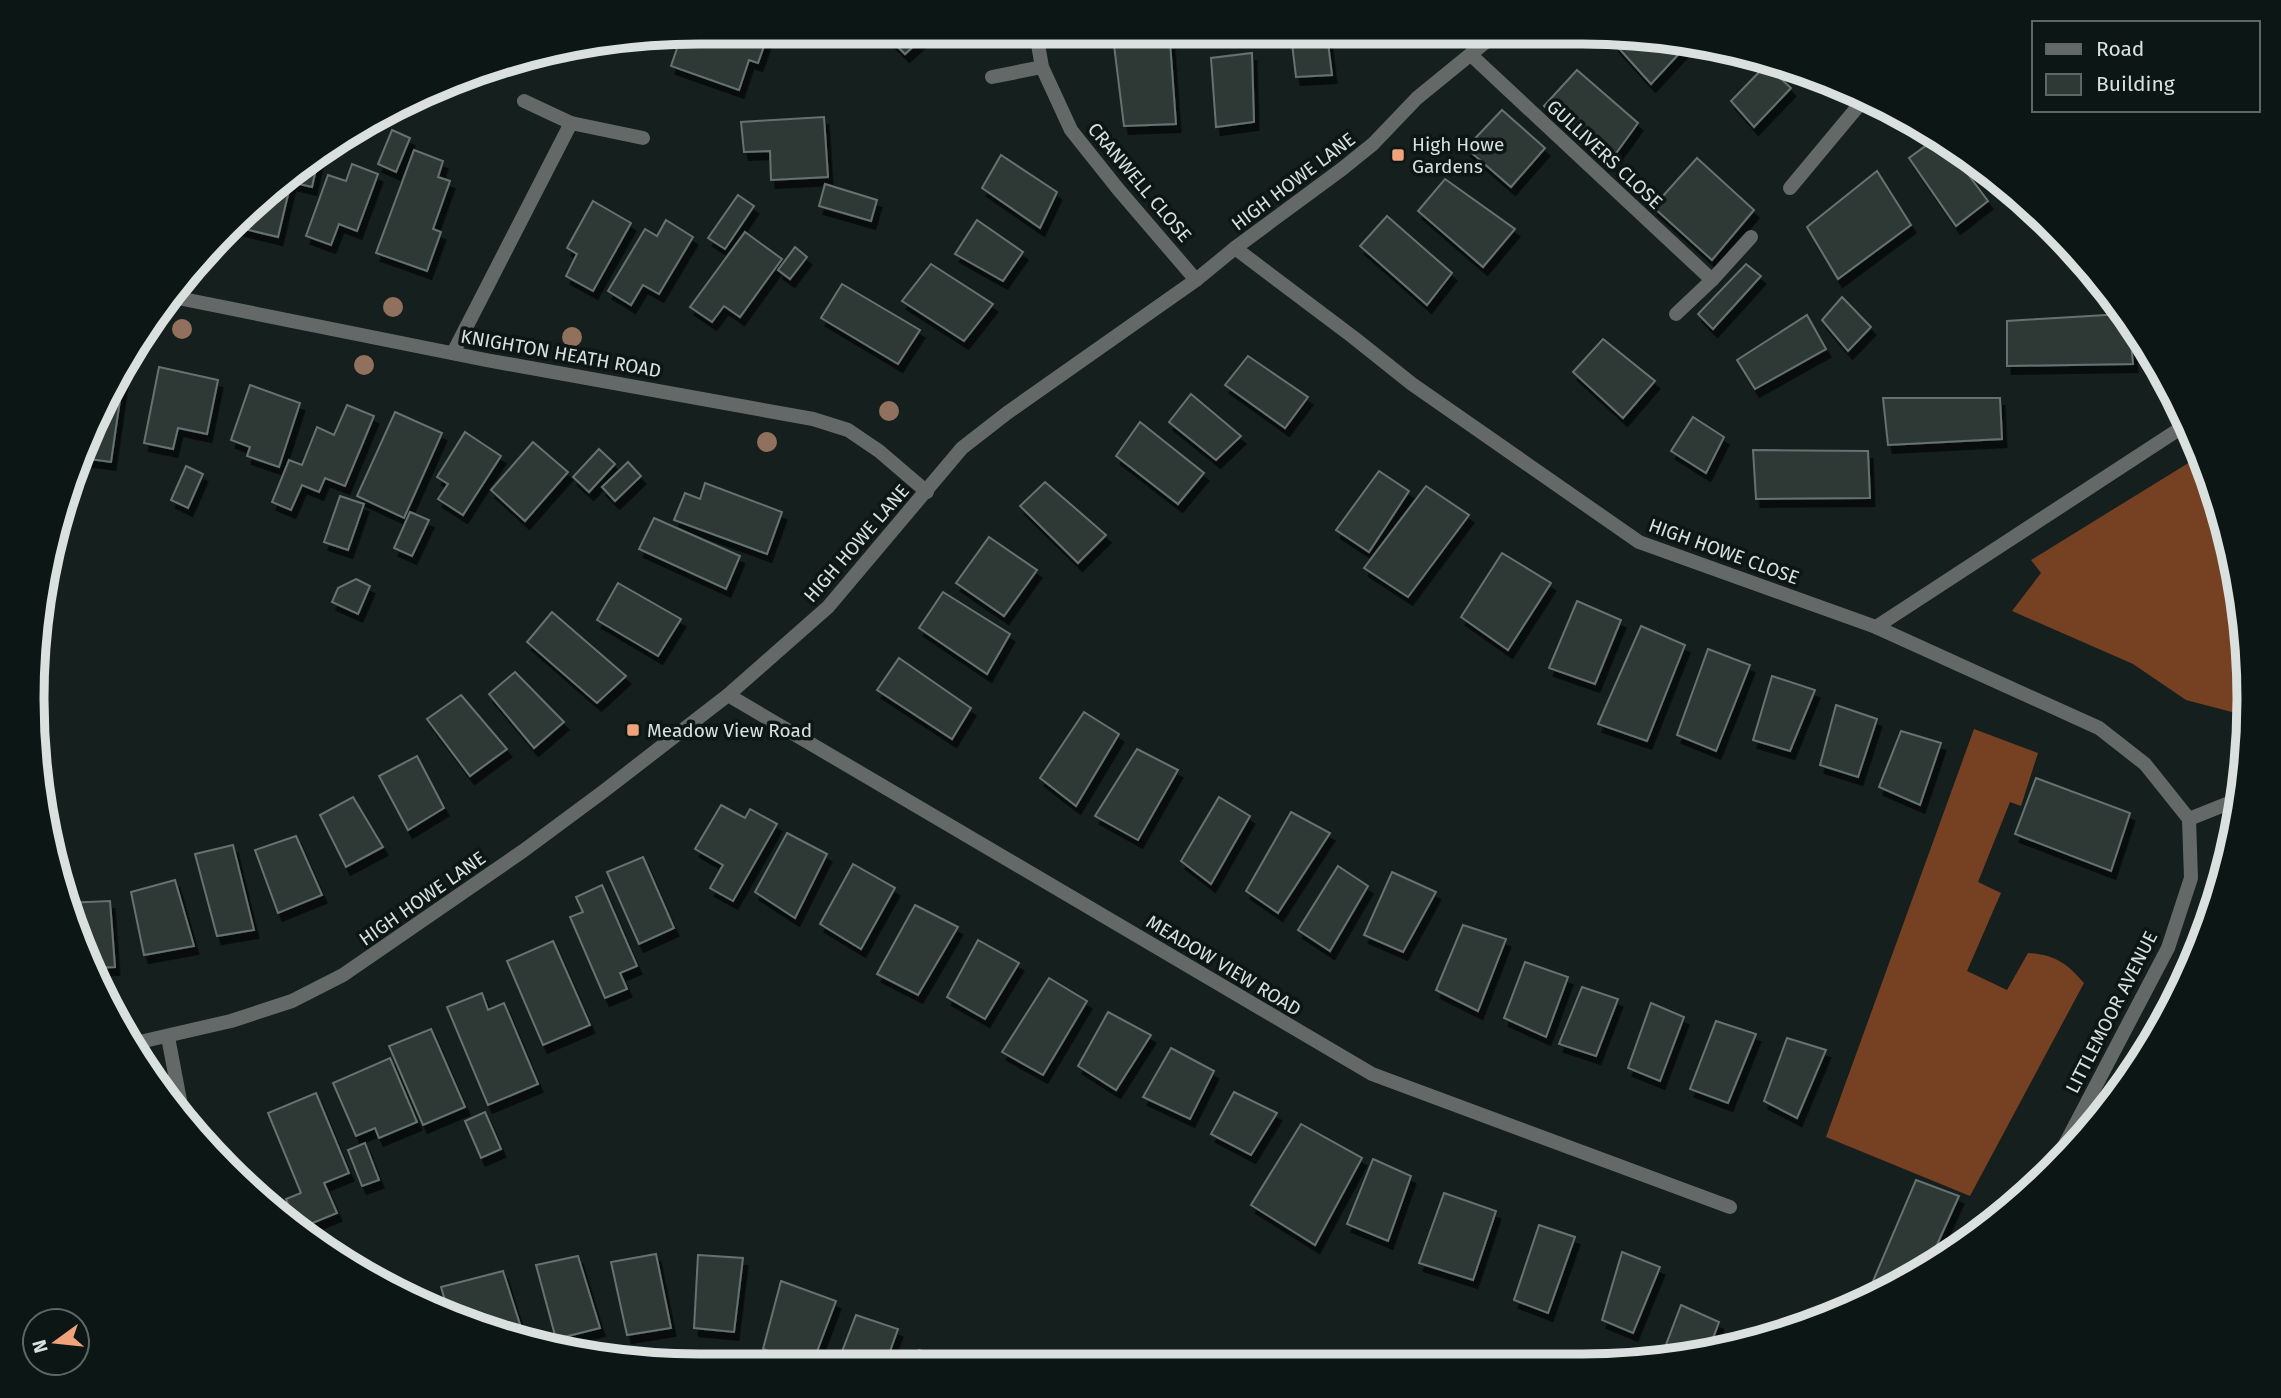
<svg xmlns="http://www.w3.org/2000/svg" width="2281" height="1398" font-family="'Fira Sans',sans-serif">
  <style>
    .forest { fill: #764023 }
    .building { fill: #2e3936; stroke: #667270; stroke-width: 2; filter: url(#shadow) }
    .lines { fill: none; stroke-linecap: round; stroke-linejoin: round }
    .street { stroke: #646968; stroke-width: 14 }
    .tree { fill: #91705d }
    .poi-dot { fill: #f0a27a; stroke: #0c1614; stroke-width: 2.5 }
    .labels { text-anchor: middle; stroke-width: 7; stroke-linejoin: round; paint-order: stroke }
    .poi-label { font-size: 19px; fill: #d9e0de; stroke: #0c1614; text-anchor: start }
    .street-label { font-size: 19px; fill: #d9e0de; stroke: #0c1614 }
    .rim { fill: none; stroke: #d9e0de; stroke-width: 9 }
  </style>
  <defs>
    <filter id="shadow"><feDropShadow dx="4.5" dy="8" stdDeviation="0" flood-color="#0009"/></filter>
  </defs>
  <rect width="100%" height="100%" fill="#151f1d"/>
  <g class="forest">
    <polygon points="2190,462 2230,554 2244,611 2247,716 2186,700 2133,664 2012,611 2041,573 2031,560"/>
    <path d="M1974,729L2038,753L2021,806L2010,802L1978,882L2001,893L1967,971L2007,990L2028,953C2056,955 2066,963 2084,983L1970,1196L1826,1137Z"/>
  </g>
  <g class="building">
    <polygon points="707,32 769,32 758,63 749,60 739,90 671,66 682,34 689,33 704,38"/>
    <polygon points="884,33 928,33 905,54"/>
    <polygon points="1291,35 1327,35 1332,75 1296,77"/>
    <polygon points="1622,37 1669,37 1689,43 1651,84 1615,44"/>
    <polygon points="1170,42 1176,124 1124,126 1114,45"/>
    <polygon points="1252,53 1254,122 1216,127 1211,58"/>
    <polygon points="1766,65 1791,88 1754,127 1731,101"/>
    <polygon points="1577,70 1638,123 1609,163 1544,106"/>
    <polygon points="1502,110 1545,148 1511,187 1466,148"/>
    <polygon points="824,117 828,177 771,180 770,151 744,152 741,122"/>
    <polygon points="392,130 410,138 396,172 378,164"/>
    <polygon points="1935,139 1946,145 1988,201 1956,226 1909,158"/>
    <polygon points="414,150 443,161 438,177 450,181 433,229 441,232 427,271 376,253"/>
    <polygon points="319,155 312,187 291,182 278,237 236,227 293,169"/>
    <polygon points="1001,155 1057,192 1040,228 982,188"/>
    <polygon points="1697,158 1754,210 1712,260 1653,207"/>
    <polygon points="352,164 378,174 357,231 339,224 331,245 306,236 328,175 346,181"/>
    <polygon points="1877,171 1911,225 1838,279 1807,227"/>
    <polygon points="1445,179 1515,229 1483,267 1418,211"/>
    <polygon points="825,184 877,200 871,221 819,206"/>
    <polygon points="738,195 754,206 725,249 708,238"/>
    <polygon points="593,201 631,223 593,291 566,276 577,254 567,248"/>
    <polygon points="1387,216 1452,273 1427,305 1360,246"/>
    <polygon points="666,220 693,237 659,294 643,285 631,305 608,291 645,229 657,236"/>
    <polygon points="977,220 1023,252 1003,281 955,254"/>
    <polygon points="745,232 782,259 740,317 724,306 712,322 690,307"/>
    <polygon points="795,247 807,257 790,279 778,270"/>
    <polygon points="931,264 993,304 964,341 902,301"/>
    <polygon points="1746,264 1761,276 1713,329 1698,314"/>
    <polygon points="842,284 920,330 898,364 821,318"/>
    <polygon points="1842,297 1871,327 1848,351 1822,320"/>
    <polygon points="2123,314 2129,322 2133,364 2007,366 2007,321"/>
    <polygon points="1807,315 1826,349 1755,389 1737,360"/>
    <polygon points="1603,339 1655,381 1623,418 1573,372"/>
    <polygon points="1248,356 1308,397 1285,428 1225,385"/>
    <polygon points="159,367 218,380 207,434 178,428 173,449 144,443"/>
    <polygon points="123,379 111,462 81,458"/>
    <polygon points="250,385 300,403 279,467 247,456 250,447 231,440"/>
    <polygon points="1191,394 1241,436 1216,460 1169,422"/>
    <polygon points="1883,398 2000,398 2002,439 1888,445"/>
    <polygon points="347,405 374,416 345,486 325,478 319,492 302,485 291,510 272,502 289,460 302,465 317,427 334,435"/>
    <polygon points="395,412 442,433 404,518 357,496"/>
    <polygon points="1693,417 1724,437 1706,473 1671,451"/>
    <polygon points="1140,422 1204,473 1178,504 1116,456"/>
    <polygon points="465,432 501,456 463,515 438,499 448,484 437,477"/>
    <polygon points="533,442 568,472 525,521 491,490"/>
    <polygon points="599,449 615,464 589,492 573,477"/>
    <polygon points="1753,450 1868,451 1870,498 1756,499"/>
    <polygon points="628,462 641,476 615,501 602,487"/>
    <polygon points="186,466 203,474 188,508 171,500"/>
    <polygon points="1379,471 1409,491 1369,552 1336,530"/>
    <polygon points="1045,482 1106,535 1078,563 1020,506"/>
    <polygon points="705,483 782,512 767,554 674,520 685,493 700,499"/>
    <polygon points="1426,486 1469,515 1408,597 1364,568"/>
    <polygon points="340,496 364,504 348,550 324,542"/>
    <polygon points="410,512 429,520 412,556 394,548"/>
    <polygon points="654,518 740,556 726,589 639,549"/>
    <polygon points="989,537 1037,570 1004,616 956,583"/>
    <polygon points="1502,553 1551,583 1508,650 1461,617"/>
    <polygon points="356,579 370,586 358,614 332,602 338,588"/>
    <polygon points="618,583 681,619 658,656 597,620"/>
    <polygon points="943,592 1010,634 987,674 919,628"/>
    <polygon points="1577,601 1621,620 1595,684 1549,668"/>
    <polygon points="552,612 626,676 597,703 527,642"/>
    <polygon points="1641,626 1685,645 1647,741 1598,724"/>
    <polygon points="1708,649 1750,665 1716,751 1677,735"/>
    <polygon points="899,658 971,708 952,739 877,690"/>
    <polygon points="515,672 564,722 534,748 489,694"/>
    <polygon points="1772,676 1815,690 1790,751 1753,740"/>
    <polygon points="461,695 507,749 470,776 427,719"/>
    <polygon points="1836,705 1877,719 1858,777 1820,765"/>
    <polygon points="1084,712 1119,734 1076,806 1040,778"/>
    <polygon points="1901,731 1941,743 1920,805 1879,787"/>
    <polygon points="1137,749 1178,770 1138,840 1095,816"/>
    <polygon points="417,756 444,808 408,830 379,776"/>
    <polygon points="2036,778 2130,813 2111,871 2015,834"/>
    <polygon points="353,797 383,847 346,867 320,815"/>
    <polygon points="1219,797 1250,816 1211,884 1181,861"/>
    <polygon points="721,805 745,818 750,809 777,824 733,901 710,888 723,865 695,849"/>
    <polygon points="1291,812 1330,833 1278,913 1246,891"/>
    <polygon points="787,833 827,854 795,918 755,892"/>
    <polygon points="296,836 322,895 278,913 255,850"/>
    <polygon points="233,845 254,930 217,936 195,854"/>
    <polygon points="643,857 674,928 639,944 607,872"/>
    <polygon points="853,864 895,888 861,949 820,924"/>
    <polygon points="1338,866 1368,886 1330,951 1298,930"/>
    <polygon points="1392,872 1436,892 1403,952 1364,935"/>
    <polygon points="175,880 194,946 144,955 131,892"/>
    <polygon points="602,885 637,966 620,973 627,989 605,998 570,917 583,912 576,897"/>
    <polygon points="110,901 115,967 94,968 67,913 65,903"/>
    <polygon points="915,905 958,927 918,995 877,974"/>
    <polygon points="1463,925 1506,939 1478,1011 1436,990"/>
    <polygon points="978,940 1019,963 985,1019 947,997"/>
    <polygon points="553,941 590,1025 543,1045 507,961"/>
    <polygon points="1525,962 1568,977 1546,1037 1504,1018"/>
    <polygon points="1049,978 1087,1001 1043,1075 1002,1052"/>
    <polygon points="1582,987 1618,999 1596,1056 1559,1044"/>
    <polygon points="482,993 488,1010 504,1003 538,1084 488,1105 447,1007"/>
    <polygon points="1651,1003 1684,1017 1660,1081 1628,1068"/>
    <polygon points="1108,1012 1151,1035 1116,1090 1078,1066"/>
    <polygon points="1716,1021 1756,1034 1728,1103 1690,1089"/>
    <polygon points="431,1029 465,1107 423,1125 389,1046"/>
    <polygon points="1787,1038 1826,1050 1797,1118 1764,1101"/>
    <polygon points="1171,1048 1214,1071 1190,1119 1143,1097"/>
    <polygon points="390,1058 417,1122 379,1138 375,1128 356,1136 333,1083"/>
    <polygon points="1234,1092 1277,1113 1251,1155 1211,1134"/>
    <polygon points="316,1093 349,1173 324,1183 337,1213 298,1229 286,1199 301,1193 268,1113"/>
    <polygon points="485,1112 501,1149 481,1158 465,1121"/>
    <polygon points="1301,1124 1362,1158 1315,1245 1251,1205"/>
    <polygon points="365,1143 379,1180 362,1186 348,1150"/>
    <polygon points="1373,1159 1411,1176 1388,1241 1347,1224"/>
    <polygon points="1916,1180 1959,1196 1926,1269 1915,1277 1865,1300"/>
    <polygon points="1444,1193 1496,1211 1473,1280 1419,1263"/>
    <polygon points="1539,1225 1575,1237 1548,1313 1514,1300"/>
    <polygon points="1622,1252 1660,1267 1633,1333 1602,1320"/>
    <polygon points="656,1254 671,1328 627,1335 611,1262"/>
    <polygon points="698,1255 743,1258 734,1332 694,1328"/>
    <polygon points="578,1256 600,1328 556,1339 536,1265"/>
    <polygon points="503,1271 524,1337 450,1317 441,1287"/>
    <polygon points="781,1281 836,1301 813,1362 798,1362 763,1349"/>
    <polygon points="1681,1305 1719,1322 1709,1349 1661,1358"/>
    <polygon points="856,1315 898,1329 886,1362 838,1362"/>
    <polygon points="919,1350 957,1362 916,1362"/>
  </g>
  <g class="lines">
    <g class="street">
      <polyline points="1036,33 1042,67 1071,130 1118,189 1196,280"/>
      <polyline points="1471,55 1712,280 1751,237"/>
      <polyline points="992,77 1042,67"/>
      <polyline points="571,123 643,138"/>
      <polyline points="1790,188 1865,98"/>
      <polyline points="1235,248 1353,337 1412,384 1639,542 1876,627 2187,424"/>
      <polyline points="168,296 486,360 813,419 848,430 879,451 927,492"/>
      <polyline points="1676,314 1712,280"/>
      <polyline points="453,353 571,123 524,101"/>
      <polyline points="1876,627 2099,728 2145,764 2189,819 2191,878 2168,948 2051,1171"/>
      <polyline points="728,695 1372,1074 1730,1207"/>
      <polyline points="2189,819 2239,799"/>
      <polyline points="168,1037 182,1111"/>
      <polyline points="131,1044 231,1021 292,1001 343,975 523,851 604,791 728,695 828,607 962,448 1007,413 1196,280 1235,248 1342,169 1373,144 1417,98 1493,36"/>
    </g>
  </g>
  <g class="tree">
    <circle cx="393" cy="307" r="10"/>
    <circle cx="182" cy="329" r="10"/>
    <circle cx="572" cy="337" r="10"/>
    <circle cx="364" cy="365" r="10"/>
    <circle cx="889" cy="411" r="10"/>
    <circle cx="767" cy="442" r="10"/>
  </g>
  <g class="poi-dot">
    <rect x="1391" y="148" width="14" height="14" rx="3.5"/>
    <rect x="626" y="723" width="14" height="14" rx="3.5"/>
  </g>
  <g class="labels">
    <g class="poi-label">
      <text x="1412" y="151">High Howe<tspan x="1412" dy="22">Gardens</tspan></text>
      <text x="647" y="737">Meadow View Road</text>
    </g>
    <g class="street-label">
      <text transform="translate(1605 154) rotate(43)" y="7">GULLIVERS CLOSE</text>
      <text transform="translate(1293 181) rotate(-37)" y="7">HIGH HOWE LANE</text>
      <text transform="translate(1140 182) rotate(50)" y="7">CRANWELL CLOSE</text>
      <text transform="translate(561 353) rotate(10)" y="7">KNIGHTON HEATH ROAD</text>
      <text transform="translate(856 543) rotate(-49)" y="7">HIGH HOWE LANE</text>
      <text transform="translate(1724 551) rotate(20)" y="7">HIGH HOWE CLOSE</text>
      <text transform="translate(422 898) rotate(-35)" y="7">HIGH HOWE LANE</text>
      <text transform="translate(1224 965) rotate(31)" y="7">MEADOW VIEW ROAD</text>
      <text transform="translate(2111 1012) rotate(-63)" y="7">LITTLEMOOR AVENUE</text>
    </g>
  </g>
  <path d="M0 0H2281V1398H0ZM699 44H1582A655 655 0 0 1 2237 699V699A655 655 0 0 1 1582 1354H699A655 655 0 0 1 44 699V699A655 655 0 0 1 699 44Z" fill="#0c1614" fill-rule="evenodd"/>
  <path class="rim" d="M699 44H1582A655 655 0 0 1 2237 699V699A655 655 0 0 1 1582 1354H699A655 655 0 0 1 44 699V699A655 655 0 0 1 699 44Z"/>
  <rect x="2032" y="21" width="228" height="91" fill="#0c1614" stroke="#5e6765" stroke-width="2"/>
  <rect x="2046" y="44" width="35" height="10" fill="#646968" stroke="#5e6765" stroke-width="2"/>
  <text x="2096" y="56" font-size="21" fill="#d9e0de">Road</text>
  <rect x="2046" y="74" width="35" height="21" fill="#2e3936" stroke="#5e6765" stroke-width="2"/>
  <text x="2096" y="91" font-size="21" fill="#d9e0de">Building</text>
  <g transform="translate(56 1342) rotate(255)"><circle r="33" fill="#0c1614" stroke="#5e6765" stroke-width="2"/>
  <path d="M0-5L12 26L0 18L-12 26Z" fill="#f0a27a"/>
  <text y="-10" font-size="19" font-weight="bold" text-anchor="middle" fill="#d9e0de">N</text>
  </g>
</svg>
